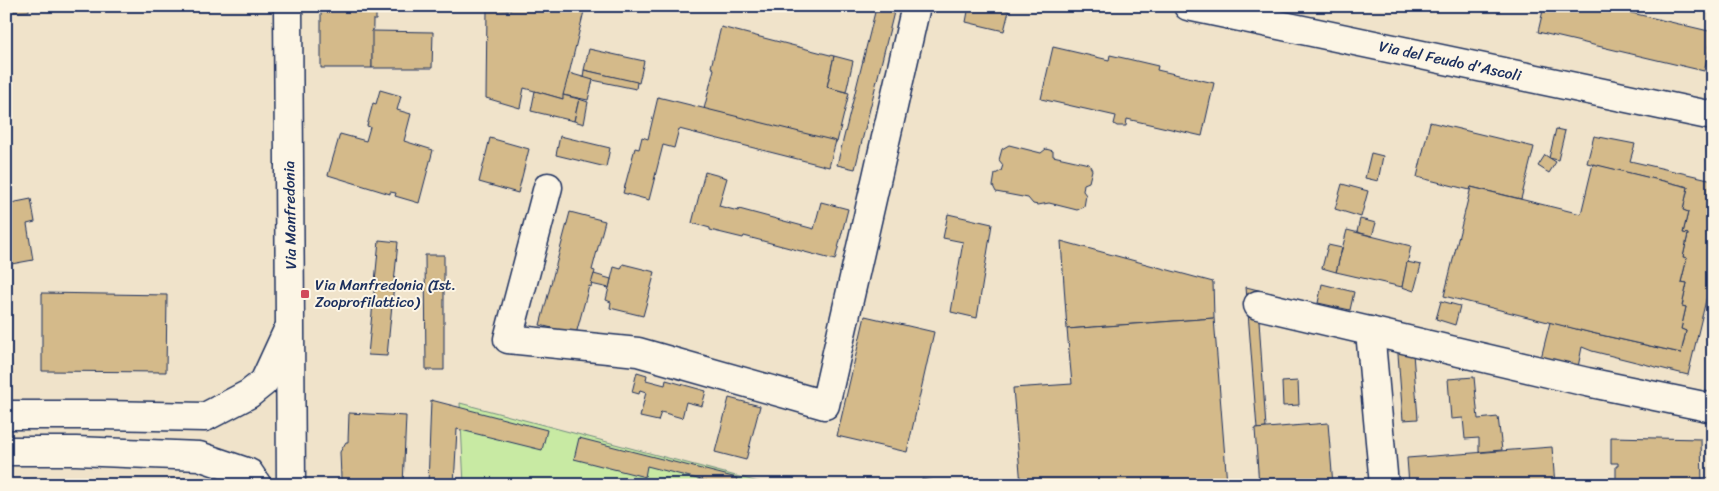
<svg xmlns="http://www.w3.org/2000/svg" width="1719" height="491" font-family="Sriracha,sans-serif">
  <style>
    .built { fill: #f0e3ca }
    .green { fill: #c8eaa3; stroke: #728c80 }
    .building { fill: #d4ba8a; stroke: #1b2f5e }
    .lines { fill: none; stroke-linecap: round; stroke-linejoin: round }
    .minor-casing { stroke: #1b2f5e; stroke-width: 31 }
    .secondary-casing { stroke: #1b2f5e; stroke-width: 31 }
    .minor { stroke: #fcf5e5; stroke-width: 28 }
    .secondary { stroke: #fcf5e5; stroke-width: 28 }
    .poi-dot { fill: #d1495b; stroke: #fcf5e5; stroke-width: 2 }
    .labels { text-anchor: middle; stroke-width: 4; stroke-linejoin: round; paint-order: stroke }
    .street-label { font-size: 15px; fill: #1b2f5e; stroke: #fcf5e5 }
    .poi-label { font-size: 15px; fill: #1b2f5e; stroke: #fcf5e5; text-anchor: start }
  </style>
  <rect width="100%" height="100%" fill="#fcf5e5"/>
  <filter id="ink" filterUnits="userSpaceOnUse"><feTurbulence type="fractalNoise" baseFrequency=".02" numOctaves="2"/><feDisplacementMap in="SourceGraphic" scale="10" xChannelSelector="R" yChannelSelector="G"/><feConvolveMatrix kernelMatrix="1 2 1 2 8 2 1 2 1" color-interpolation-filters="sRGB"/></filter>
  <g filter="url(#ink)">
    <rect class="built" x="6" y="6" width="1707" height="479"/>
    <polygon class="green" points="460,403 770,485 464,485"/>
    <g class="building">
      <polygon points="6,6 29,6 29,11 6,12"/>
      <polygon points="321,6 376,6 376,20 373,20 372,68 321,68"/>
      <polygon points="511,6 585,7 563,99 524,88 520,108 486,98 487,9 511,10"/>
      <polygon points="969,6 988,6 1009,11 1004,31 966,22"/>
      <polygon points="1544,6 1602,6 1713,32 1704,71 1538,32"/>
      <polygon points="876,8 894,12 855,169 837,165"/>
      <polygon points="721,27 834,56 827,87 849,93 837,142 704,109 714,69 711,67"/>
      <polygon points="372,31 433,32 432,68 372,68"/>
      <polygon points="1053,47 1109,60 1110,55 1128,59 1158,66 1157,70 1214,83 1202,136 1127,119 1126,126 1117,126 1114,124 1116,116 1041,99"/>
      <polygon points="589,49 644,61 639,83 584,70"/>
      <polygon points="834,56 853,61 846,92 827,87"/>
      <polygon points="584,70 637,82 636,89 583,78"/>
      <polygon points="569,73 593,80 588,100 563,95"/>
      <polygon points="380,90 401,96 397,110 411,114 404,141 433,150 419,203 395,196 396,193 390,192 390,194 328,175 340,134 366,141 370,127 367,126 373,103 376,104"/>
      <polygon points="535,91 563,99 563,95 579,99 574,121 531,111"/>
      <polygon points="658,97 836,141 829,167 679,129 674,148 663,145 649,200 623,193 635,148 639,149 642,137 648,139"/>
      <polygon points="579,99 588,102 584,124 574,121"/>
      <polygon points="1430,122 1534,147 1521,199 1471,187 1470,190 1417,177"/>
      <polygon points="1556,129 1565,131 1558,160 1549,158"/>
      <polygon points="560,136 610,148 606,167 556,155"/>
      <polygon points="1594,136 1635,144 1630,161 1713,180 1713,271 1688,375 1592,351 1582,347 1578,367 1541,358 1550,322 1592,333 1681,353 1686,331 1681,329 1686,307 1682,306 1687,283 1681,282 1687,258 1683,257 1688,234 1683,233 1688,212 1683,210 1688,187 1587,163"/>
      <polygon points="490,138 529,149 518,193 479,182"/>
      <polygon points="1009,145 1041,153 1046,149 1053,151 1053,156 1089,164 1092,170 1089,182 1084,184 1083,191 1086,195 1084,207 1077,210 1049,203 1038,205 1033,204 1028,198 996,192 993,186 995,174 1001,171 1003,165 999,160 1002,149"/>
      <polygon points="1371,153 1383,156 1378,181 1365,178"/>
      <polygon points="1545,155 1556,162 1549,173 1538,166"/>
      <polygon points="1593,164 1688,187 1683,210 1688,212 1683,233 1688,234 1683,257 1687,258 1681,282 1687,283 1682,306 1686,307 1681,329 1686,331 1681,353 1592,333 1444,296 1471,187 1581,214"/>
      <polygon points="705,172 727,178 719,206 738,211 739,209 814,229 821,202 848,209 835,260 744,236 743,238 710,230 710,228 692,223"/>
      <polygon points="1342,184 1368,191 1361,217 1335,209"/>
      <polygon points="31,199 35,222 27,224 33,260 6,265 6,204"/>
      <polygon points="570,212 605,221 592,270 595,271 591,287 589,286 576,334 540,325"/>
      <polygon points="948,214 992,224 977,318 951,312 963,242 943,238"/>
      <polygon points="1360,219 1376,223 1372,236 1357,232"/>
      <polygon points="1347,230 1411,246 1402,287 1336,272"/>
      <polygon points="379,240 398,242 387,356 368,355"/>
      <polygon points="1061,241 1213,282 1214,318 1067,329"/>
      <polygon points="1328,245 1342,248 1336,272 1322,268"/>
      <polygon points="425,255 444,255 444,370 426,370"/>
      <polygon points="1407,262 1421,265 1414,291 1402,287"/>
      <polygon points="623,264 655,272 643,316 610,308 611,302 606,300 614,267 621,269"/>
      <polygon points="594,274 611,279 609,288 591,284"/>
      <polygon points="1322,284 1354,292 1350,310 1318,303"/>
      <polygon points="1246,287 1328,307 1325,321 1258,305 1266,428 1257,429"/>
      <polygon points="42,293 167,295 166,372 42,371"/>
      <polygon points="1441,301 1460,306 1455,325 1436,319"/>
      <polygon points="865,316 934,332 907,452 837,436"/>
      <polygon points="1214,318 1227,484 1021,485 1013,388 1072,384 1067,329"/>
      <polygon points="1411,327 1418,419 1403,420 1396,328"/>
      <polygon points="637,372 647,375 646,380 665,385 666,380 706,391 702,406 686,402 682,418 661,412 658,421 640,417 646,392 640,390 639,394 632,392"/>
      <polygon points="1474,377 1478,419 1498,417 1502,450 1479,452 1479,438 1465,439 1463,418 1451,419 1448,379"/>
      <polygon points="1298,381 1299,405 1283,406 1282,382"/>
      <polygon points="729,398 760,406 746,460 715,452"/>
      <polygon points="431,400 547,430 542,450 457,429 454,485 428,485"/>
      <polygon points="349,413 406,416 403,485 344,485 341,478 340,452 346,442 348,442"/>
      <polygon points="1328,423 1333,485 1259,485 1255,429"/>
      <polygon points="1611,437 1701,439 1702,485 1616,485 1616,466 1618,466 1618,463 1611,463"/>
      <polygon points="579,438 737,478 735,485 721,485 647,466 645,477 574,459"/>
      <polygon points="1552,447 1555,485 1409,485 1407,458"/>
      <polygon points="922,479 945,484 945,485 921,485"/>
    </g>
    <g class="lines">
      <defs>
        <g id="minor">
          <polyline points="1188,6 1713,116"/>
          <polyline points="548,187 508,339 638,352 825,405 916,6"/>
          <polyline points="1258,305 1587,382 1713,408"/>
          <polyline points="1370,331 1384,485"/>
        </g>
        <g id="secondary">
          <polyline points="288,6 291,485"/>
          <polyline points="6,415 102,415 205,417 249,394 264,382 287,332"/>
          <polyline points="6,451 76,451 199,456 249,473 257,485"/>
        </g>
      </defs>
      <use href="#minor" class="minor-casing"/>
      <use href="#secondary" class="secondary-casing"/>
      <use href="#minor" class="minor"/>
      <use href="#secondary" class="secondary"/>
    </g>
  </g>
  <rect class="poi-dot" x="300" y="289" width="10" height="10" rx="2.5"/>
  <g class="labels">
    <g class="street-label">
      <text transform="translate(1450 61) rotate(12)" y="5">Via del Feudo d'Ascoli</text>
      <text transform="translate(290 215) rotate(-91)" y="5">Via Manfredonia</text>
    </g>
    <g class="poi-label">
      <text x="315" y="290">Via Manfredonia (Ist.<tspan x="315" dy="17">Zooprofilattico)</tspan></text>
    </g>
  </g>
  <rect width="1719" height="491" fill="none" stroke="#fcf5e5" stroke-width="25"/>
  <rect x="12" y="12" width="1694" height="466" fill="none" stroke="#1b2f5e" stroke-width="2" filter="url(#ink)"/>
</svg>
